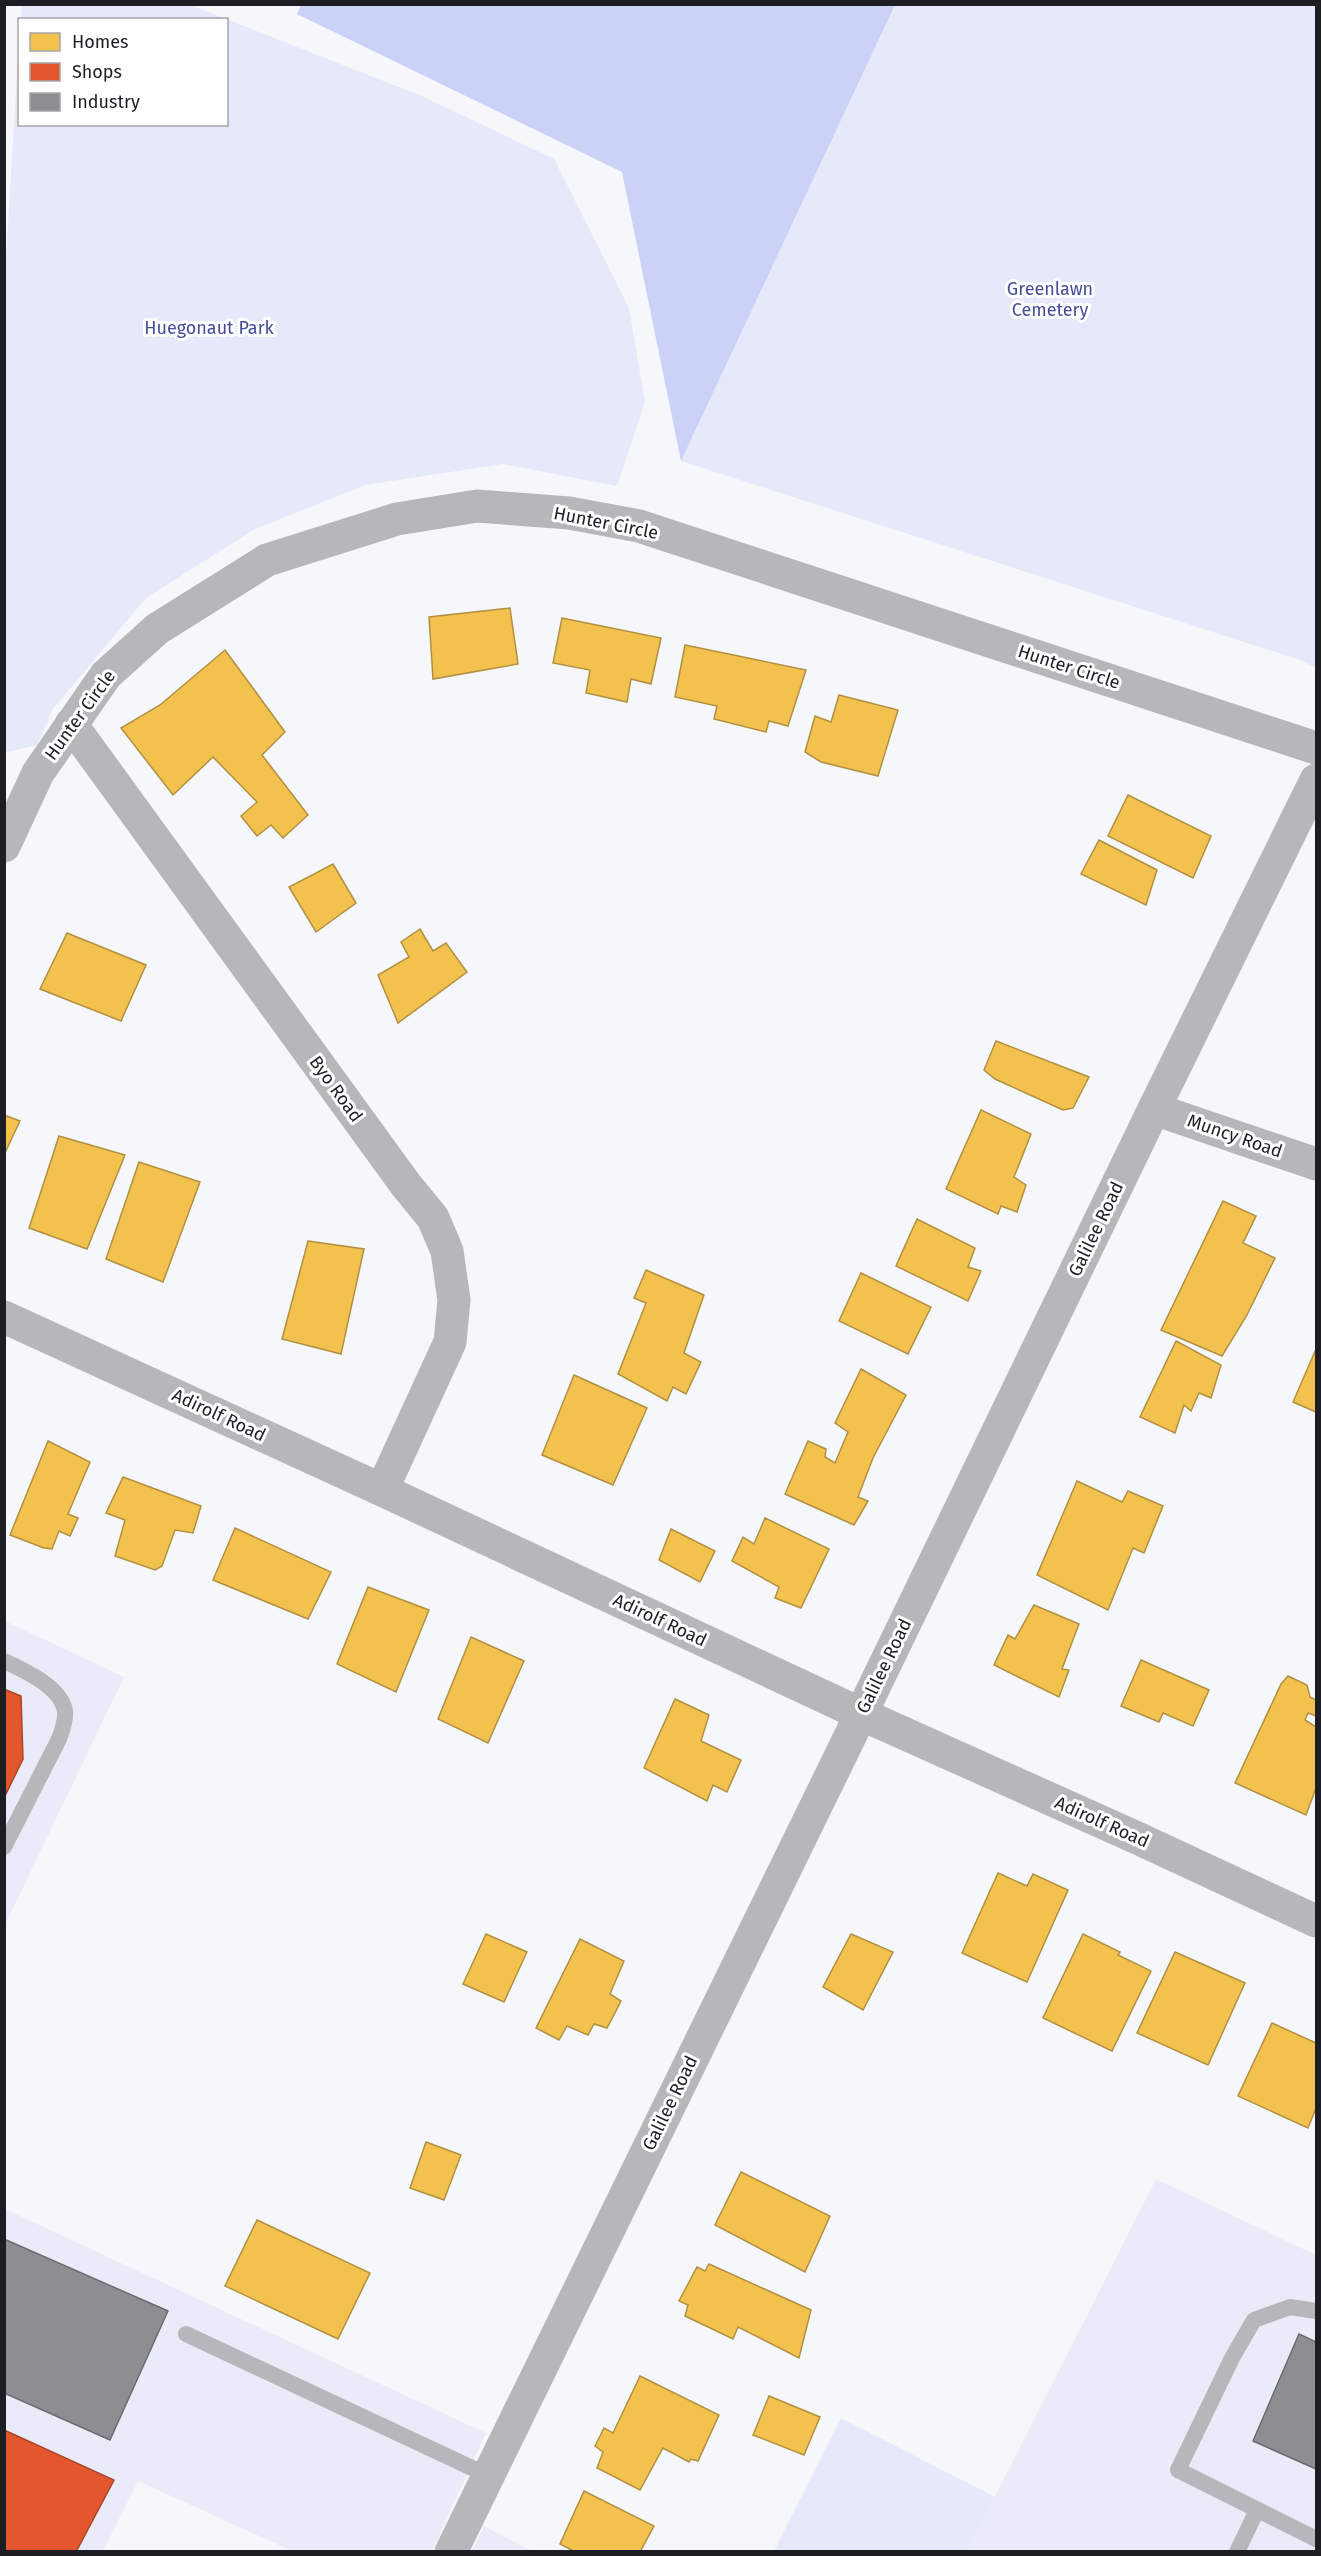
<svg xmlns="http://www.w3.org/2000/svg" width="1321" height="2556" font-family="'Fira Sans',sans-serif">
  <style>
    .built { fill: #e9ecf8 }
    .green { fill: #e5e9fa }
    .forest { fill: #ccd2f7 }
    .homes { fill: #f2c14e; stroke: #b29041; stroke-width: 1.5 }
    .shops { fill: #e4572e; stroke: #a8462b; stroke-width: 1.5 }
    .industry { fill: #8d8d92; stroke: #6b6c71; stroke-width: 1.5 }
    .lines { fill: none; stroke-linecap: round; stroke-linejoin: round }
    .service { stroke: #b6b7ba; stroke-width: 16 }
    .minor { stroke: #b6b7ba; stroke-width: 33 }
    .labels { text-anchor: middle; stroke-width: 6; stroke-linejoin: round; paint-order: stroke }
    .park-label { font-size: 18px; fill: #454d98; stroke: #fff }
    .street-label { font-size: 18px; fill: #1d1e23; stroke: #fff }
  </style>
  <rect width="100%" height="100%" fill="#f6f7fb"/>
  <g class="built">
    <polygon points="5,1621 124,1677 5,1925"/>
    <polygon points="1156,2179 1316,2255 1316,2551 967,2552"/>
    <polygon points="5,2209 486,2433 432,2551 292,2551 138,2481 103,2551 5,2552"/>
    <polygon points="484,2526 531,2551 472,2551"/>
  </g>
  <g class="green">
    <polygon points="22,5 191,5 424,97 554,159 629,308 645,402 617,486 503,464 365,485 255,529 146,598 53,709 37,745 7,752 5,749 4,291 19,42 20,124 226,124 226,20 21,19"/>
    <polygon points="895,5 1316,5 1316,668 1300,660 681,461"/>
    <polygon points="841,2418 995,2497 967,2551 774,2551"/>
  </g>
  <polygon class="forest" points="301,5 895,4 895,5 681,461 622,172 297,14"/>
  <g class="homes">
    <polygon points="510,608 518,664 433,679 429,617"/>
    <polygon points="562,618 661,638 651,684 631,679 627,702 586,693 590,670 553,663"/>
    <polygon points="685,645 806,670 788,726 769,721 766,732 714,719 717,706 675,697"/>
    <polygon points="225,650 285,732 262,755 308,815 283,838 271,825 257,836 241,816 257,802 213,757 173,795 121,728 160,705"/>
    <polygon points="839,695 898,710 878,776 821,762 805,752 815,716 831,722"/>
    <polygon points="1128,795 1211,836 1193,878 1108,836"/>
    <polygon points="1099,840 1157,870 1146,905 1081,874"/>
    <polygon points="333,864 356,903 316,932 289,887"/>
    <polygon points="420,929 433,951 446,943 467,972 398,1023 378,975 409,957 401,942"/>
    <polygon points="67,933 146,965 121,1021 40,989"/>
    <polygon points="996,1041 1089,1077 1073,1108 1063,1110 995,1079 984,1070"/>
    <polygon points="981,1110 1031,1134 1014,1177 1026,1185 1017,1212 1001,1206 998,1214 946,1189"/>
    <polygon points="4,1115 20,1121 4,1155"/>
    <polygon points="59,1136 125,1155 87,1249 29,1228"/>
    <polygon points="139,1162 200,1182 163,1282 106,1259"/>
    <polygon points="1223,1201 1256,1216 1243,1243 1275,1258 1247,1315 1222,1356 1161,1330"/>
    <polygon points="917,1219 975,1248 968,1267 981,1271 968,1301 896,1266"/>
    <polygon points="308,1241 364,1249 341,1354 282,1339"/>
    <polygon points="646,1270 704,1295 684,1353 701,1362 686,1394 673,1387 667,1401 618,1374 646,1303 634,1298"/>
    <polygon points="861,1273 931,1307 908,1354 839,1321"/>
    <polygon points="1176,1341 1221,1365 1211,1398 1199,1393 1191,1411 1184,1405 1175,1433 1140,1417"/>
    <polygon points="1316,1349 1316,1412 1293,1402"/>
    <polygon points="861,1369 906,1395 873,1458 858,1497 868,1501 854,1525 785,1494 808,1441 826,1449 825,1457 835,1463 848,1432 835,1423"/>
    <polygon points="574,1375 647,1408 613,1485 542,1455"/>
    <polygon points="48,1441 90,1462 68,1514 78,1518 70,1536 59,1531 52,1549 44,1548 10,1535"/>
    <polygon points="123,1477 201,1506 193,1533 175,1530 162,1566 155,1570 115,1556 125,1520 106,1513"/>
    <polygon points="1077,1481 1122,1502 1128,1491 1163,1506 1144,1553 1133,1548 1108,1610 1037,1575"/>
    <polygon points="765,1518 829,1549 801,1608 775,1598 779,1587 732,1561 743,1537 754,1544"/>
    <polygon points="235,1528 331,1572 308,1619 213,1580"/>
    <polygon points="671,1529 715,1551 700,1582 659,1560"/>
    <polygon points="368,1587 429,1610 396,1692 337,1664"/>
    <polygon points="1034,1605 1079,1624 1062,1669 1069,1670 1059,1697 994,1665 1008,1635 1015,1639"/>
    <polygon points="471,1637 524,1661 488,1743 438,1719"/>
    <polygon points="1141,1660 1209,1690 1193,1726 1163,1713 1159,1722 1121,1706"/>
    <polygon points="1288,1676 1307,1685 1310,1697 1316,1700 1316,1716 1308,1713 1305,1720 1316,1727 1316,1788 1306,1815 1235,1783 1281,1684"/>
    <polygon points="675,1699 709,1715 701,1741 741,1760 727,1792 713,1785 707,1801 644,1768"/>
    <polygon points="998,1873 1027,1886 1033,1874 1068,1890 1027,1982 962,1953"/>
    <polygon points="486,1934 527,1952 504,2002 463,1984"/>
    <polygon points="851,1934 893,1952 863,2010 823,1987"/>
    <polygon points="1083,1934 1120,1952 1118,1955 1151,1971 1112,2051 1043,2018"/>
    <polygon points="580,1939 624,1961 610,1994 621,2001 607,2028 594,2024 588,2035 567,2026 559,2040 536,2028"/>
    <polygon points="1175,1952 1245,1983 1208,2065 1137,2033"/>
    <polygon points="1272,2023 1316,2043 1316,2108 1308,2128 1238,2096"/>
    <polygon points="426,2142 461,2155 444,2200 410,2188"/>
    <polygon points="741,2172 830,2216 805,2272 715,2225"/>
    <polygon points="257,2220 370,2273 338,2339 225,2286"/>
    <polygon points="709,2264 811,2310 799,2358 738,2327 733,2339 685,2316 688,2305 679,2301 697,2267 705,2271"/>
    <polygon points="640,2376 719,2415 698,2461 691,2459 689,2462 663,2448 640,2490 597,2468 603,2452 595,2446 604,2428 613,2433"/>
    <polygon points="769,2396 820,2417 804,2455 753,2435"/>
    <polygon points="584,2491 654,2526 640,2552 575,2552 560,2544"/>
  </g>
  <g class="shops">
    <polygon points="4,1689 21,1696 23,1759 4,1798"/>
    <polygon points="4,2430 114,2480 76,2552 4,2552"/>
  </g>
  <g class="industry">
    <polygon points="4,2239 168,2311 110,2440 4,2393"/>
    <polygon points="1299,2334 1316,2342 1316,2469 1253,2441"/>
  </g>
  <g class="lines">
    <g class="service">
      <path d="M4,1661C24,1670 61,1687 65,1711C66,1721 62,1731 59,1739L4,1847"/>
      <polyline points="1316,2311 1290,2307 1254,2320 1232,2358 1178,2470 1316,2539"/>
      <polyline points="186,2334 487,2475"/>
      <polyline points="1237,2552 1257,2510"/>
    </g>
    <g class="minor">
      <polyline points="71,724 406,1185 433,1218 447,1251 454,1300 450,1342 382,1490"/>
      <polyline points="4,846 38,773 106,675 157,629 267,560 397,519 477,506 569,513 639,526 1316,748"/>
      <polyline points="1154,1109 1316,1164"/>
      <polyline points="4,1317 382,1490 861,1714 1135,1837 1316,1921"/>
      <polyline points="451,2552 861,1714 1154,1109 1316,780"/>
    </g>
  </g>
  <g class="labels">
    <g class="park-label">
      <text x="1050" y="295">Greenlawn<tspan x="1050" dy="21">Cemetery</tspan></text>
      <text x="209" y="334">Huegonaut Park</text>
    </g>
    <g class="street-label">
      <text transform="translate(606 523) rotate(11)" y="6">Hunter Circle</text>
      <text transform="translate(1069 667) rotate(18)" y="6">Hunter Circle</text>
      <text transform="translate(80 715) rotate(-54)" y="6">Hunter Circle</text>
      <text transform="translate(336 1089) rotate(54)" y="6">Byo Road</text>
      <text transform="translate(1235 1136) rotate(19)" y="6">Muncy Road</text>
      <text transform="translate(1096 1229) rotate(-64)" y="6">Galilee Road</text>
      <text transform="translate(219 1415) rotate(25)" y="6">Adirolf Road</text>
      <text transform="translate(660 1620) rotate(25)" y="6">Adirolf Road</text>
      <text transform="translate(884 1666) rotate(-64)" y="6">Galilee Road</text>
      <text transform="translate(1102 1822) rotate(24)" y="6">Adirolf Road</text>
      <text transform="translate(670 2103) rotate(-64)" y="6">Galilee Road</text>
    </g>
  </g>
  <rect width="1321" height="2556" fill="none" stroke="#1d1e23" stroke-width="12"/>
  <rect x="18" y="18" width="210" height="108" fill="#ffffff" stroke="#a5a5a7" stroke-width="1.5"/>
  <rect x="30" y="33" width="30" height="18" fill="#f2c14e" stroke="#a5a5a7" stroke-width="1.5"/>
  <text x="72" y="48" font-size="18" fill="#1d1e23">Homes</text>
  <rect x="30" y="63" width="30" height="18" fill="#e4572e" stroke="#a5a5a7" stroke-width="1.5"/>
  <text x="72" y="78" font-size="18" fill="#1d1e23">Shops</text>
  <rect x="30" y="93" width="30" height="18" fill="#8d8d92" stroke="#a5a5a7" stroke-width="1.5"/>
  <text x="72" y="108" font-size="18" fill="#1d1e23">Industry</text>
</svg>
